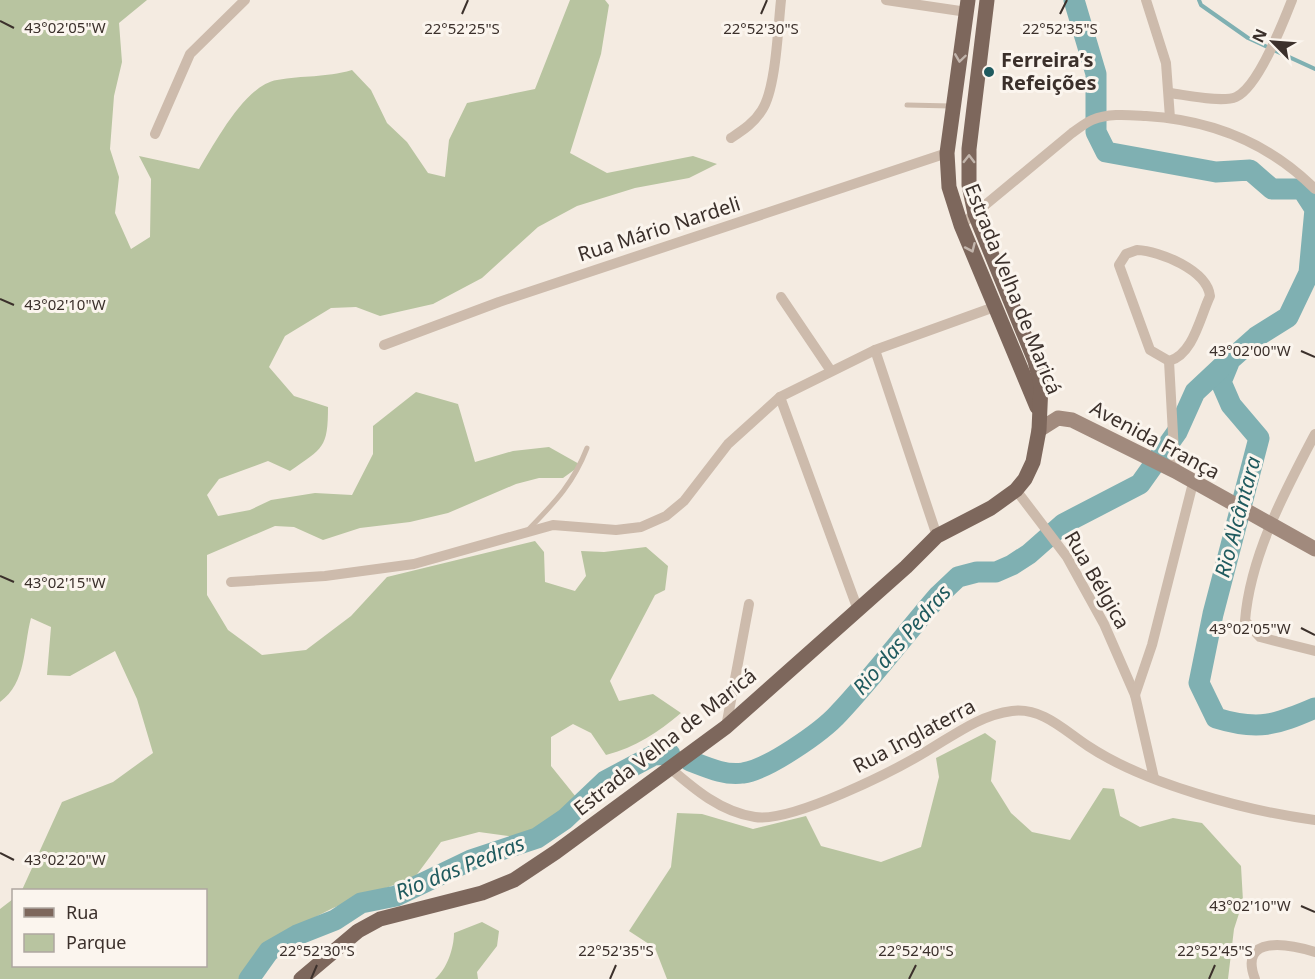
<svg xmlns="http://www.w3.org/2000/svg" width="1315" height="979" font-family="'Noto Sans',sans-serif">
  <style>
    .green { fill: #b8c4a0 }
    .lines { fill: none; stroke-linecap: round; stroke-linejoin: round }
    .stream { stroke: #7fb0b2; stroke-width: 4 }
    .river { stroke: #7fb0b2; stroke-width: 21 }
    .lane { stroke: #cdbbac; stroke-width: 5 }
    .street { stroke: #cdbbac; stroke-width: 10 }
    .secondary { stroke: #a18a7d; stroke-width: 15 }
    .primary { stroke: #7d675c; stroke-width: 15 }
    .oneway { stroke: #c2b5ac }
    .ticks { fill: none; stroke: #3b302b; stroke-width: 2 }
    .poi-dot { fill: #1f5a5e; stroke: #fbf5ee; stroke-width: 2 }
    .labels { text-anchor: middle; stroke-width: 6; stroke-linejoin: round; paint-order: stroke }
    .poi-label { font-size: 20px; font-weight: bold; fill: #3b302b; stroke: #fbf5ee; text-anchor: start }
    .street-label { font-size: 20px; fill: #3b302b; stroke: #fbf5ee }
    .water-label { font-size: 21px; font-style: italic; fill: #1f5a5e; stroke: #fbf5ee }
    .ticks-label { font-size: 15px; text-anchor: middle; fill: #3b302b; stroke: #fbf5ee; stroke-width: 6; stroke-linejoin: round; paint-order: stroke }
  </style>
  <rect width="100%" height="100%" fill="#f4ebe1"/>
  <g class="green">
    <path d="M0,0H147L119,23L122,62L114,96L110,149L119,177L115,213L131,249L150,237L151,179L139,156L199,169C215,143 245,85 277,80C304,75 324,78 352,70L371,90L387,123L407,142L428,173L445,177L449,140L467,103L535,89L570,0H605L609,5L601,54L570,153L607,173L693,156L717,164L689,178L635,188L577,206L538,227L482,278L433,304L380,316L356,307L331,308L285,336L269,367L294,396L328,407C328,448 323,448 290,471L268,461L219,479L207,495L218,516L250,510L271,500L315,493L352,495L373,454V426L416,392L458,404L475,462L513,451L549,447L581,465L563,478H539L516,484L448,513L410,522L360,528L323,540L294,527L275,526L207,555V595L228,630L262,655L306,650L351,616L387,577L535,541L544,552L545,582L575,591L586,576L581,551L604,552L646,547L668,566L665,590L655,595L610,681L619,701L653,694L681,713C657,733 636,747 606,755L591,733L573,724L551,737V766L576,797L550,822L515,837L479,832L441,842L415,877L333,908L280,935L249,979H0V909L13,899L14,966H206V890H22L62,802L113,782L153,753L137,699L115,651L70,676L47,675L51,627L31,618C23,648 27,682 0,702Z"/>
    <polygon points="985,733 996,741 991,781 1011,813 1032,832 1070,840 1103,788 1114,789 1120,816 1140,827 1173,818 1202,823 1241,866 1243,901 1234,929 1228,979 667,979 655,948 629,931 671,867 677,813 702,814 753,829 806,816 821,846 881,862 921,847 939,777 936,758"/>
    <path d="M482,922L499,931L497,946L477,972L478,979H435C447,969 454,948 454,933Z"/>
  </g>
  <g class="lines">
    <polyline class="stream" points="1199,0 1201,5 1248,38 1315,69"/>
    <g class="river">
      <path d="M1074,0L1096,74V132L1106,152L1216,172L1250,170L1272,189H1302L1315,209L1309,273L1288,317L1256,337L1230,360L1221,382L1231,405L1259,438L1213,614L1199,683L1216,718C1258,731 1276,725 1315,708"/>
      <path d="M690,761C706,767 725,776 743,773C767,770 822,732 839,713C873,677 906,633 939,595L958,577L977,572H996L1012,565L1029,554L1063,524L1140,484L1177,432L1195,392L1227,362"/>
      <polyline points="249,979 269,951 297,935 335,920 361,903 396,896 471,860 537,838 565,819 605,781 654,755 670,754"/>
    </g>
    <g class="lane">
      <polyline points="907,105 951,106"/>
      <path d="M529,529C555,502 573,484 587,448"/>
    </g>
    <g class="street">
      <polyline points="886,0 967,12"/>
      <polyline points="1146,0 1166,63 1170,118"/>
      <path d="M1170,93C1186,95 1222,103 1236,97C1258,87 1283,23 1292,0"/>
      <polyline points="155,134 190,54 245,0"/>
      <path d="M731,138C743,130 754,123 762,110C776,89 778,27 781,0"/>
      <path d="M961,225L1072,133C1078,129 1085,123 1092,120C1109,113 1128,115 1146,116C1211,120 1269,143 1315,189"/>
      <path d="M1137,250C1160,251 1207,270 1210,296C1200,317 1193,355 1169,361L1150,350L1119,265L1126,254Z"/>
      <polyline points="781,297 831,371"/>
      <polyline points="384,345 499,302 947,153"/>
      <polyline points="875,350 937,536"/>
      <polyline points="1169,361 1175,471"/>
      <polyline points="780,397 858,610"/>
      <path d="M1315,434C1285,491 1250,556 1245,621L1260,637L1315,651"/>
      <polyline points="1016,490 1067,557 1104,624 1135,695 1154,778"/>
      <polyline points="231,582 325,576 414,564 553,525 616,530 641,527 666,516 684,501 728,444 780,397 875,350 997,306"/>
      <polyline points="1135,695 1152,645 1193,483"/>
      <polyline points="726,727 749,604"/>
      <path d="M670,768C694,789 721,812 755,817C791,823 894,771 927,751C954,735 980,715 1012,711C1042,707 1065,731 1088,746C1145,784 1247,811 1315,820"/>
      <path d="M1255,979C1238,934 1289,944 1315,952"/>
    </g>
    <polyline class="secondary" points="1039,430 1058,418 1072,420 1175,471 1315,549"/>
    <g class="primary">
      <polyline points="968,0 947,153 949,187 961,225 1037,407"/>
      <polyline points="301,979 358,931 380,919 482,893 514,880 556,852 726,727 906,567 937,536 991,508 1016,490 1025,479 1033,462 1039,430 1041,384 1035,361 975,214 969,185 969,149 987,0"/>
    </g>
  </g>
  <defs><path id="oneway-chevron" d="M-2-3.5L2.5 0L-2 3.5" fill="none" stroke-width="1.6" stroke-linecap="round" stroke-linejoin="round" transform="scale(1.5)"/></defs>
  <g class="oneway">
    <use href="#oneway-chevron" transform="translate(960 58) rotate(98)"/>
    <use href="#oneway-chevron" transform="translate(969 159) rotate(-89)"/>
    <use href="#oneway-chevron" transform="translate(971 248) rotate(66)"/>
  </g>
  <path class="ticks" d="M462,14L468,0M761,14L767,0M1060,14L1067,0M0,21L14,28M0,299L14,305M1301,351L1315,357M0,576L14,582M1301,628L1315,635M0,853L14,860M1301,906L1315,912M311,979L317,965M610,979L616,965M909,979L916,965M1209,979L1215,965"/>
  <circle class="poi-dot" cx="989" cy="72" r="6"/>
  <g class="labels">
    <g class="poi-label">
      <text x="1001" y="67">Ferreira’s<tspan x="1001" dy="23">Refeições</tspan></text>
    </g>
    <g class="street-label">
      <text transform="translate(659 229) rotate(-18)" y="7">Rua Mário Nardeli</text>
      <text transform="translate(1013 289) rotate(68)" y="7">Estrada Velha de Maricá</text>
      <text transform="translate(1155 440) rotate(28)" y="7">Avenida França</text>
      <text transform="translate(1097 580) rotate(60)" y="7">Rua Bélgica</text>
      <text transform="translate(914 736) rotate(-28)" y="7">Rua Inglaterra</text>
      <text transform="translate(665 742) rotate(-38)" y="7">Estrada Velha de Maricá</text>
    </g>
    <g class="water-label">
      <text transform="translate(1238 517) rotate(-75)" y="7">Rio Alcântara</text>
      <text transform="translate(902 640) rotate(-49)" y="7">Rio das Pedras</text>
      <text transform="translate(460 868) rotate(-22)" y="7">Rio das Pedras</text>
    </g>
  </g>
  <g class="ticks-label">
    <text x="65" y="33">43°02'05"W</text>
    <text x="462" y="34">22°52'25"S</text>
    <text x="761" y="34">22°52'30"S</text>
    <text x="1060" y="34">22°52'35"S</text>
    <text x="65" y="310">43°02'10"W</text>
    <text x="1250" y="356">43°02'00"W</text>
    <text x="65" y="588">43°02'15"W</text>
    <text x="1250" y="634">43°02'05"W</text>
    <text x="65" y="865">43°02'20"W</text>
    <text x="1250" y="911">43°02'10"W</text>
    <text x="317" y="956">22°52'30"S</text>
    <text x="616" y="956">22°52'35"S</text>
    <text x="916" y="956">22°52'40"S</text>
    <text x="1215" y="956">22°52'45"S</text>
  </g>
  <rect x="12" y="889" width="195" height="78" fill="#fbf5ee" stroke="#aea6a0" stroke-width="1.5"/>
  <rect x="24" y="908" width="30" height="9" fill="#7d675c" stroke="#aea6a0" stroke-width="1.5"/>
  <text x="66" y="919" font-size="18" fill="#3b302b">Rua</text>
  <rect x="24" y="934" width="30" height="18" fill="#b8c4a0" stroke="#aea6a0" stroke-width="1.5"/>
  <text x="66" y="949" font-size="18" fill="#3b302b">Parque</text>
  <g transform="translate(1273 42) rotate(295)" stroke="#fbf5ee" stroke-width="4.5" paint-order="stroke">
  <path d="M0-4.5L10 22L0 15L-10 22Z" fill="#3b302b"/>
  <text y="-9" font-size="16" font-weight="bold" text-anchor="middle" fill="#3b302b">N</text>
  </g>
</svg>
